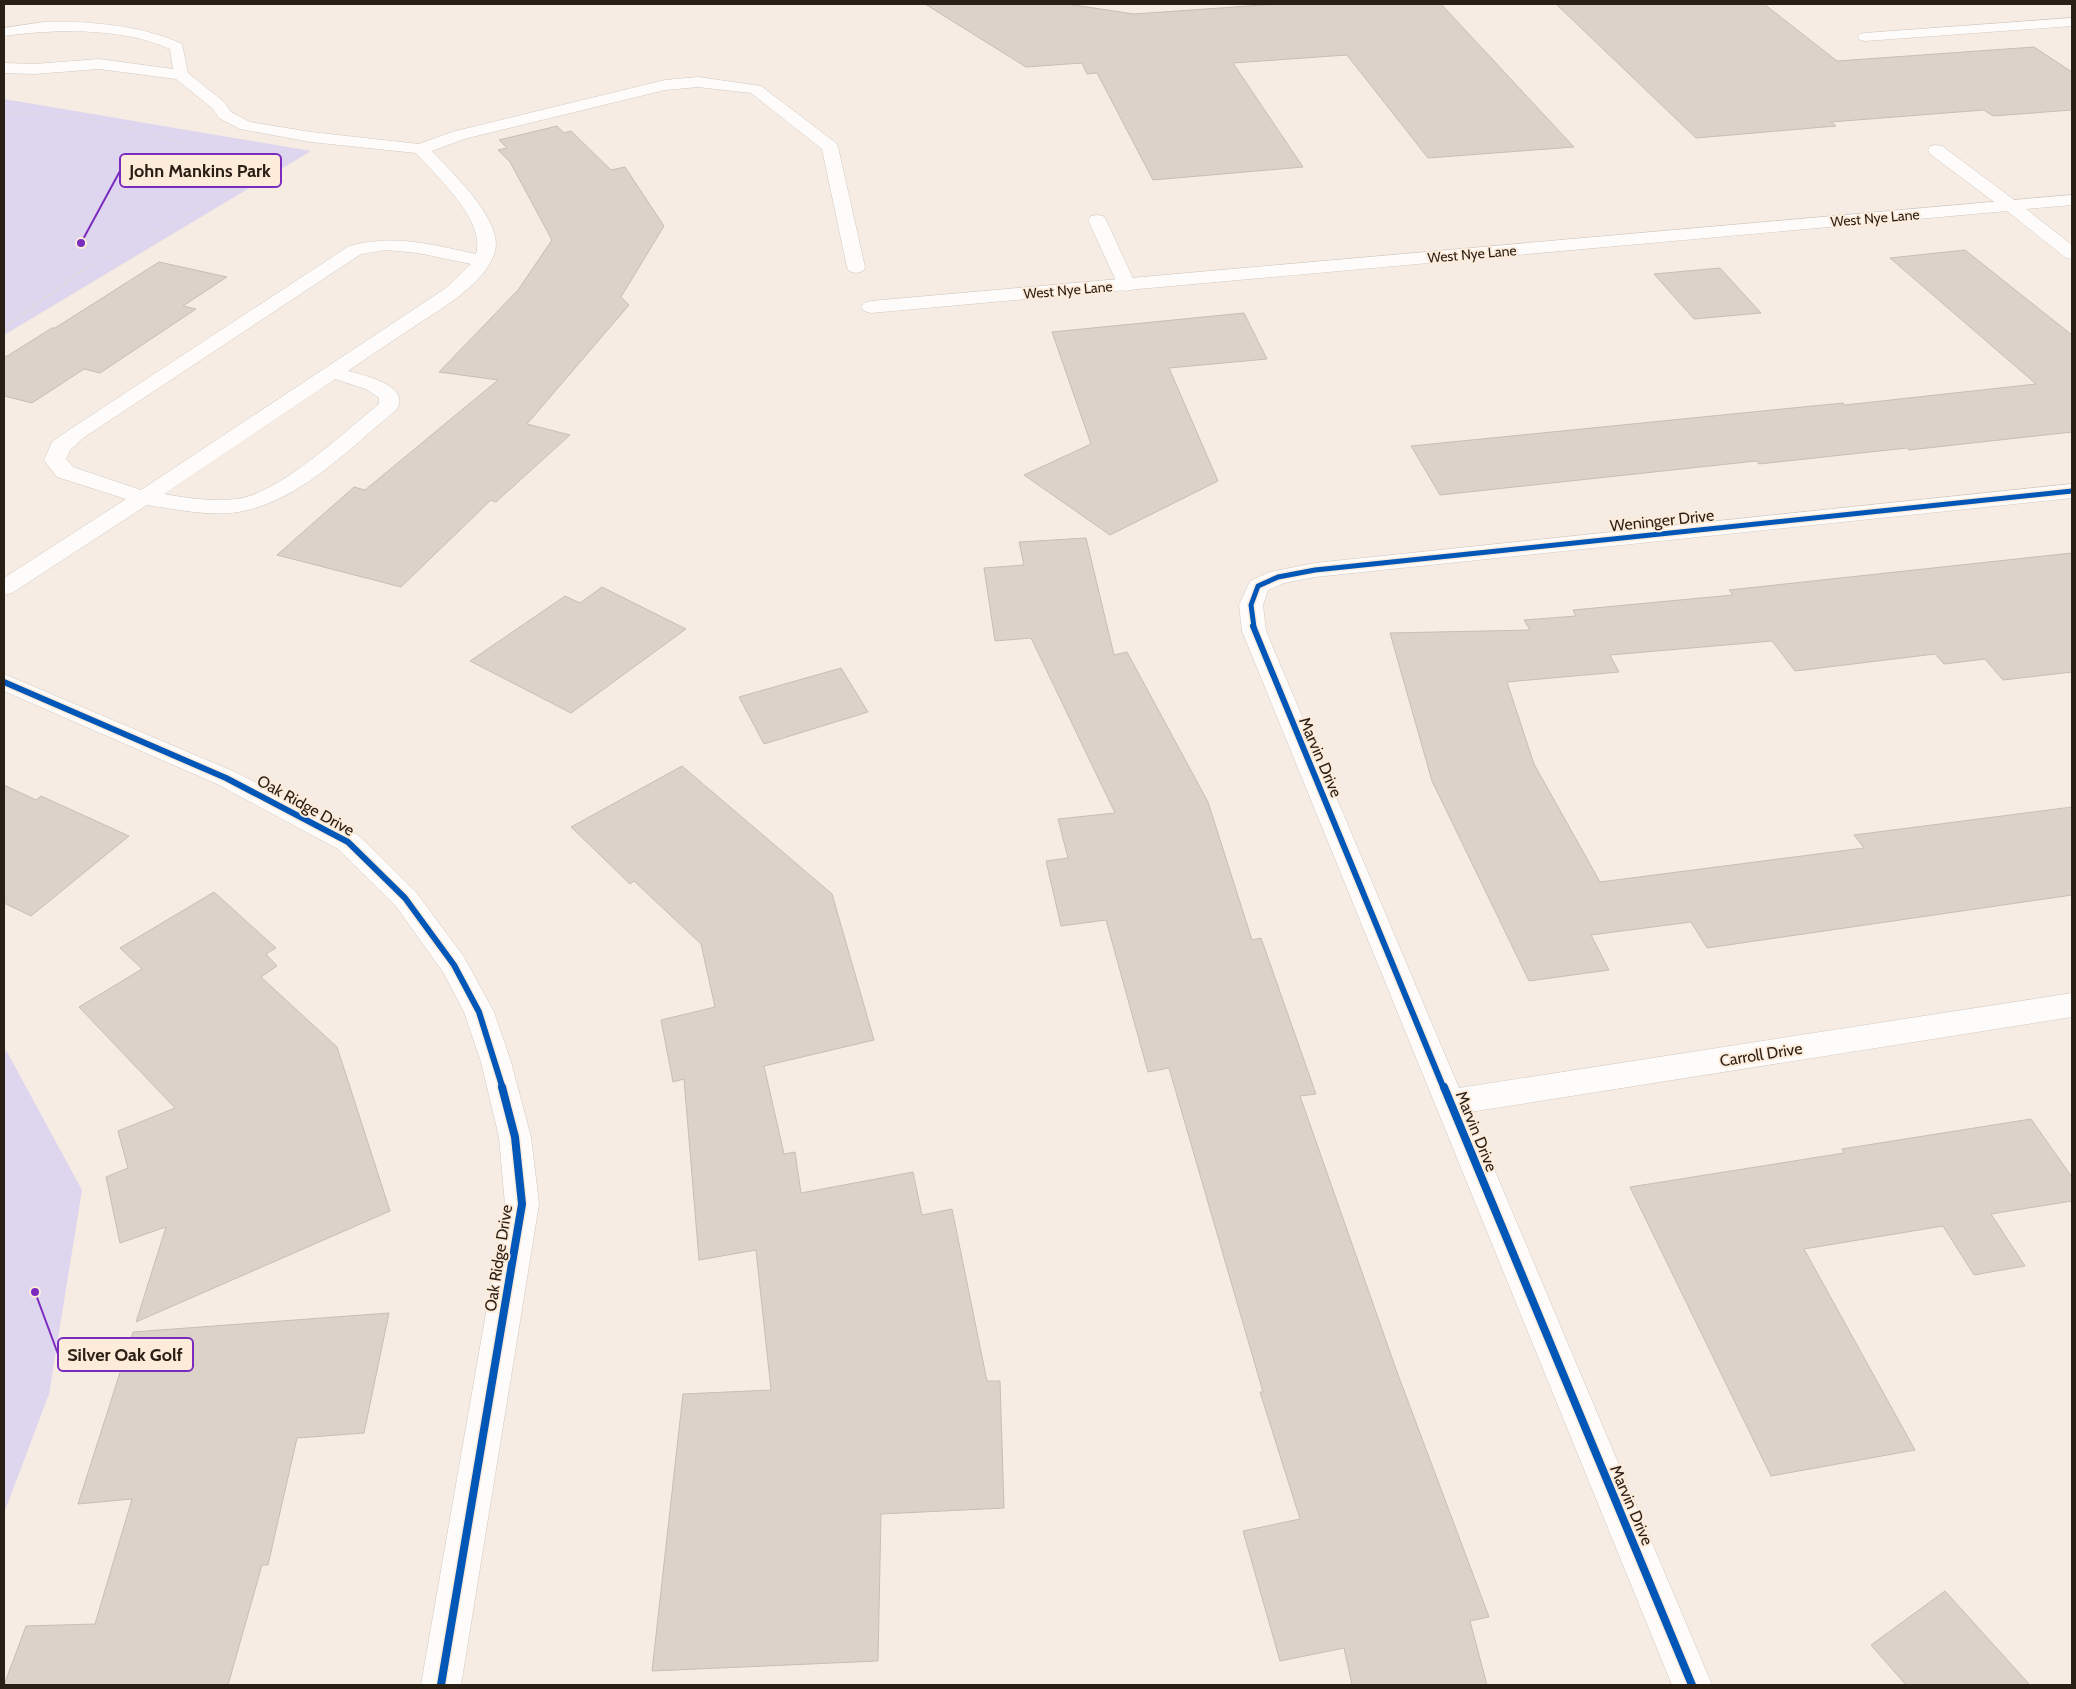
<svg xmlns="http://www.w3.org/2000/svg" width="2076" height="1689" font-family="Cabin,sans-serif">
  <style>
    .green { fill: #ded5ee }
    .building { fill: #dcd2c9; stroke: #c8beb6 }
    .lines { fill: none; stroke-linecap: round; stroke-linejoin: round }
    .service-casing { stroke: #d3c8bf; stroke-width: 1 }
    .minor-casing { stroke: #d3c8bf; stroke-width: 1 }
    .tertiary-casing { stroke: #d3c8bf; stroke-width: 1 }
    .path-far1 { stroke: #dfdcd9; stroke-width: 2; stroke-dasharray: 1 2.5; stroke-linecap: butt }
    .path { stroke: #dfdcd9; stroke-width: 2.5; stroke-dasharray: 2 3; stroke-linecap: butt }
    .service { fill: #fefcfb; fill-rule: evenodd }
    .minor { fill: #fefcfb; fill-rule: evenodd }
    .tertiary { fill: #fefcfb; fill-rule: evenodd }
    .cycleway-far2-casing { stroke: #feecdb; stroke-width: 8 }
    .cycleway-far1-casing { stroke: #feecdb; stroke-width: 9 }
    .cycleway-casing { stroke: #feecdb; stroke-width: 11 }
    .cycleway-far2 { stroke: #0057b8; stroke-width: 5 }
    .cycleway-far1 { stroke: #0057b8; stroke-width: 6 }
    .cycleway { stroke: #0057b8; stroke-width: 8 }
    .labels { text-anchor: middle; stroke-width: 4; stroke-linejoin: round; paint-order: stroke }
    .far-street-label { font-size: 14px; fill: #2a1f15; stroke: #feecdb }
    .street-label { font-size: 16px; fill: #2a1f15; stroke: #feecdb }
    .leader { fill: none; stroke: #7b2cbf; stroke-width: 2 }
    .callout-dot { fill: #7b2cbf; stroke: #feecdb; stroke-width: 2 }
    .callout { fill: #feecdb; stroke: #7b2cbf; stroke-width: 2 }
    .callout-label { font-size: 18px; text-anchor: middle; font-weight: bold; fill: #2a1f15 }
  </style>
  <rect width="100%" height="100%" fill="#f6ece3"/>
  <g class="green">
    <polygon points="4,99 311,151 4,335"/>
    <polygon points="4,1050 7,1052 82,1190 49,1394 4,1513"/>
  </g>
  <g class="building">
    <polygon points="925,4 1067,4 1134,14 1277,4 1441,4 1574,147 1428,158 1347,55 1233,63 1303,167 1153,180 1097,73 1087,74 1082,63 1026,67"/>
    <polygon points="1556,4 1764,4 1837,61 2034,47 2072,72 2072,110 1993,116 1984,110 1831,122 1836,126 1696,138"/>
    <polygon points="557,126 564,133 571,131 611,170 625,167 664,226 621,297 629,305 527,424 570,435 496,502 491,500 401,587 277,555 354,487 365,490 498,380 439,372 518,290 552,240 510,162 498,150 507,148 499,140"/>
    <polygon points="1965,250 2072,335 2072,432 1909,450 1907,448 1759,464 1756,461 1440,495 1411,446 1843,403 1845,405 2036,384 1890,258"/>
    <polygon points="159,262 227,277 183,306 196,309 100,373 84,369 32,403 4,396 4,358 52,328 55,328"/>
    <polygon points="1720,268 1761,313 1694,319 1654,274"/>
    <polygon points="1244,313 1267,359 1169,368 1218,481 1110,535 1024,475 1091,444 1052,332"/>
    <polygon points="1086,538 1114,655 1127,652 1208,802 1252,940 1261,938 1316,1094 1300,1096 1397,1372 1489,1617 1470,1621 1487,1685 1352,1685 1344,1648 1280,1661 1243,1531 1300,1519 1260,1392 1263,1392 1169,1068 1148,1072 1106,920 1061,926 1046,861 1068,858 1058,819 1115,813 1031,638 995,641 984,568 1024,565 1019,542"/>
    <polygon points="2072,553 2072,672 2003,680 1985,659 1944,664 1935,654 1795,671 1772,641 1610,655 1619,672 1507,682 1534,764 1600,882 1864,848 1854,835 2072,807 2072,895 1707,948 1691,922 1591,935 1609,970 1529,981 1432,781 1390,633 1530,630 1524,620 1576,616 1573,610 1733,595 1729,590"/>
    <polygon points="602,587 686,629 571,713 470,661 565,596 580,603"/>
    <polygon points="841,668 868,712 764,744 739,697"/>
    <polygon points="682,766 832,894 874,1040 764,1066 784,1154 795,1152 801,1193 913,1172 922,1215 952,1209 987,1381 1000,1381 1004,1508 881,1514 878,1661 652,1671 683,1394 771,1390 756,1250 699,1260 684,1079 673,1082 661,1020 715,1007 701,944 634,881 630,884 571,827"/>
    <polygon points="4,785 36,800 41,796 129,836 31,916 4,903"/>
    <polygon points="214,892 276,948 266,954 277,966 261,977 337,1047 390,1211 136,1322 166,1227 120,1243 106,1177 128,1168 118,1131 175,1108 79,1007 142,969 120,948"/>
    <polygon points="2031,1119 2072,1177 2072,1201 1991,1214 2025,1266 1974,1275 1943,1226 1804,1249 1915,1450 1771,1476 1630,1187 1844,1153 1842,1149"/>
    <polygon points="389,1313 364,1433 297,1438 268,1565 262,1565 228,1685 4,1685 26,1626 95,1624 132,1499 78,1504 133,1332"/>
    <polygon points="1945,1591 2030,1685 1906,1685 1871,1645"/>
  </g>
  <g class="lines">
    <defs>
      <g id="service">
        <polygon points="2072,18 2072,26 1865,41 1860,40 1858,37 1860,34 1865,33"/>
        <polygon points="1936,145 1942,146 2017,202 2020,206 2017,210 2011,211 2005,210 1930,154 1928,150 1930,146"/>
        <polygon points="1097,215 1103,216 1106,220 1136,285 1134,289 1127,291 1120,289 1118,285 1088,220 1091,216"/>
      </g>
      <g id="minor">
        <path d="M44,22C89,21 141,25 182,44L188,73L224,102L231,112L250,122L311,132L419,144L452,132L665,80L698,77L761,86L836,143L838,147L865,267L863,271L856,273L849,271L847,267L822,149L751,93L698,87L665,90L464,139L432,151C452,173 488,206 495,236C504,275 438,310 412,328C391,342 369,356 348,371C363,375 413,386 396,410C350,448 299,502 238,512C209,517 176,509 147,505L12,593L4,595V578L126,499L57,477L44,460L52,442L69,430L349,246C397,234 428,244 476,254C486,220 437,177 416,153L311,142L240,129L219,118L212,108L176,79L99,69L34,74L4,73V63L34,64L99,59L173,69L170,49C122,27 55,29 4,36V28ZM386,250L418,253L471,264L446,288L141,490L73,467L66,459L70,450L83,438L361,254ZM335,379L366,389L379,398V404C345,431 278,495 236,499C212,502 187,498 164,494Z"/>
        <polygon points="2072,195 2072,205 2026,209 2072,245 2072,259 2066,258 2007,211 871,313 864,311 861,307 864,303 871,301"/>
        <polygon points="2072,484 2072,498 1315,577 1284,583 1268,590 1263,605 1266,631 1459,1088 2072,993 2072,1017 1470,1112 1712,1685 1672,1685 1242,631 1239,605 1250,581 1270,572 1315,563"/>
      </g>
      <polygon id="tertiary" points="4,674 235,772 358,835 415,891 464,957 494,1012 511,1062 531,1137 539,1204 461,1685 421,1685 505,1204 499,1137 481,1062 464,1012 443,972 395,905 338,849 217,784 4,691"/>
    </defs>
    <use href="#service" class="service-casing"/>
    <use href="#minor" class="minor-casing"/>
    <use href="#tertiary" class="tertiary-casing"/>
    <g class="path-far1">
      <polyline points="4,112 90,118 187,144 197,144"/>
      <polyline points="78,273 219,198 266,168"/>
    </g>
    <polyline class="path" points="4,328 81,271"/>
    <use href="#service" class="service"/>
    <use href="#minor" class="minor"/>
    <use href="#tertiary" class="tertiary"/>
    <defs>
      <polyline id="cycleway-far2" points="1254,627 1251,605 1258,586 1278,577 1315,570 2072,491"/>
      <g id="cycleway-far1">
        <polyline points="1253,626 1444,1089"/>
        <polyline points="4,682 226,778 348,842 405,898 454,965 479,1012 503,1089"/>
      </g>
      <g id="cycleway">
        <polyline points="1444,1087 1692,1685"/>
        <polyline points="441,1685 522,1204 515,1137 502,1087"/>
      </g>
    </defs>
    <use href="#cycleway-far2" class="cycleway-far2-casing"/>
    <use href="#cycleway-far1" class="cycleway-far1-casing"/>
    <use href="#cycleway" class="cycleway-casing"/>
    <use href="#cycleway-far2" class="cycleway-far2"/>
    <use href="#cycleway-far1" class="cycleway-far1"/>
    <use href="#cycleway" class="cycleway"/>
  </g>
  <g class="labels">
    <g class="far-street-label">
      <text transform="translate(1875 218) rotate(-5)" y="5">West Nye Lane</text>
      <text transform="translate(1472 254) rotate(-5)" y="5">West Nye Lane</text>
      <text transform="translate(1068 290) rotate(-5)" y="5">West Nye Lane</text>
    </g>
    <g class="street-label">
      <text transform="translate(1662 520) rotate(-6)" y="6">Weninger Drive</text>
      <text transform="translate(1321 757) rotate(67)" y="6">Marvin Drive</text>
      <text transform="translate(306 805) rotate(29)" y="6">Oak Ridge Drive</text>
      <text transform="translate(1761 1054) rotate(-9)" y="6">Carroll Drive</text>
      <text transform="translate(1477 1131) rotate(68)" y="6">Marvin Drive</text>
      <text transform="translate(498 1258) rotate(-81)" y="6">Oak Ridge Drive</text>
      <text transform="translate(1632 1505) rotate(67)" y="6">Marvin Drive</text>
    </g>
  </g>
  <path class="leader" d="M81 243L120 171M35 1292L58 1354"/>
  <g class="callout-dot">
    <circle cx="81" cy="243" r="5"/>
    <circle cx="35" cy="1292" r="5"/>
  </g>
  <g class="callout">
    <rect x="120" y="154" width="161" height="33" rx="5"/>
    <rect x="58" y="1338" width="135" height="33" rx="5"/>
  </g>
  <g class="callout-label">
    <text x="200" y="177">John Mankins Park</text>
    <text x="125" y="1361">Silver Oak Golf</text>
  </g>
  <rect width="2076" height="1689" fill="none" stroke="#2a1f15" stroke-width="10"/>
</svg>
